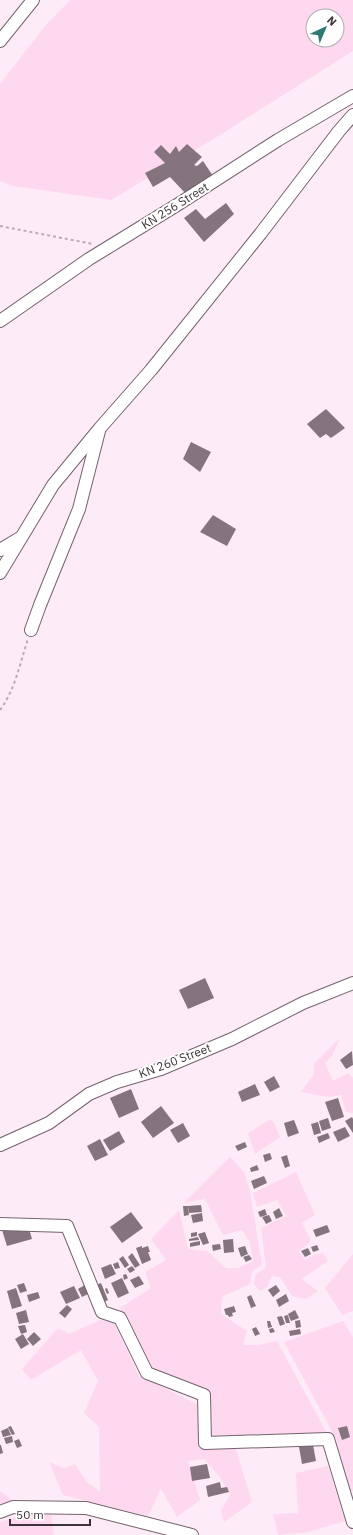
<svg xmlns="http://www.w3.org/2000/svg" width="353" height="1535" font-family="'IBM Plex Sans',sans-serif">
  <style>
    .green { fill: #fed8ef; fill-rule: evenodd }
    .building { fill: #85737e }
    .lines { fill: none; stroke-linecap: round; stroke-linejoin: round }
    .minor-casing { stroke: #74626d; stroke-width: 14 }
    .path { stroke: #baacb5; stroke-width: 2; stroke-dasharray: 3 3; stroke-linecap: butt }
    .minor { stroke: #fff; stroke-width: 12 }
    .labels { text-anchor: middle; stroke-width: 4; stroke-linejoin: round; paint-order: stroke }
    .street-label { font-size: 12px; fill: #3c3439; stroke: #fff }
  </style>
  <rect width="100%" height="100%" fill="#fdecf7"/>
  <g class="green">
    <path d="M70,0H353V51L212,140L111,200L13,186L0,181V84L45,26ZM313,16H337V40H313Z"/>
    <polygon points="340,1038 332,1056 325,1063 333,1081 348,1073 353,1078 353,1113 346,1112 341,1095 328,1097 301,1092 314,1074 314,1064"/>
    <polygon points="271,1119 275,1125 280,1137 255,1154 248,1133"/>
    <polygon points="230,1157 244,1172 250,1191 262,1265 252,1272 250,1284 222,1297 221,1314 247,1331 243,1345 259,1345 277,1341 327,1433 206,1436 210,1392 151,1369 120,1308 151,1288 145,1272 166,1260 151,1239 179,1210 188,1249 207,1251 226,1268 238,1268 253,1261 250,1243 242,1230 223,1235 205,1199 184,1203"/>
    <polygon points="296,1172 315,1215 302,1223 311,1241 299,1251 305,1260 314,1255 323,1253 328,1261 302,1279 318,1291 306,1299 292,1296 280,1277 272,1276 267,1287 260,1291 254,1284 255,1275 266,1267 261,1228 286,1216 277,1200 257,1207 253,1193"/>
    <polygon points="353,1254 353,1311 342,1315 325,1288"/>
    <polygon points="100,1320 114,1322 139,1376 197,1404 200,1447 236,1449 252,1502 224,1522 221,1510 230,1495 220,1477 204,1459 188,1461 200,1500 177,1517 161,1489 148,1516 63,1495 49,1462 64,1468 75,1464 87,1482 100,1492 99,1427 84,1413 98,1381 81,1350 31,1380 22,1369 58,1328 69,1334"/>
    <polygon points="343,1321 353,1337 353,1491 349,1491 336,1439 284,1342"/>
    <polygon points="328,1466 345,1521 308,1532 278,1535 273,1514 298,1513 296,1473"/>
    <polygon points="0,1491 12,1500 0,1504"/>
    <polygon points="22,1515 51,1515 54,1535 0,1535 0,1522"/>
  </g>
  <g class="building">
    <polygon points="187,144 202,157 194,165 197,166 203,161 213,176 187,195 170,177 153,187 145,173 165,163 154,152 161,145 170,154 176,146 179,152"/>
    <polygon points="226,203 234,214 204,242 184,218 196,209 205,219"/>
    <polygon points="326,409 345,428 331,438 326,434 320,438 307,424"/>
    <polygon points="191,442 211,452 200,472 183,459"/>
    <polygon points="213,515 236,529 227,546 200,532"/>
    <polygon points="205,978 214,998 188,1009 179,990"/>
    <polygon points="352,1051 353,1065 346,1069 340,1060"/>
    <polygon points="274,1076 280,1087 270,1092 264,1082"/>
    <polygon points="255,1084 260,1095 242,1102 238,1092"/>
    <polygon points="131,1089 139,1109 119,1118 110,1098"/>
    <polygon points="338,1098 344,1117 332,1121 325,1102"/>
    <polygon points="161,1106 174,1123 153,1138 141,1122"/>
    <polygon points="352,1117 353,1119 353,1133 345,1121"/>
    <polygon points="328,1118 331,1128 322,1131 319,1121"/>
    <polygon points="294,1120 299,1133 288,1137 284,1123"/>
    <polygon points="318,1122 321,1133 314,1135 311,1124"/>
    <polygon points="183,1123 190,1136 178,1143 170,1130"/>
    <polygon points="345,1127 350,1136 338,1142 333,1132"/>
    <polygon points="119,1131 125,1142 110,1151 103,1140"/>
    <polygon points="328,1133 330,1138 319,1143 317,1137"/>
    <polygon points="100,1139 108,1155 95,1161 87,1146"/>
    <polygon points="245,1142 247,1147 238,1151 235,1146"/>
    <polygon points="270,1153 272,1159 265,1162 263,1155"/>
    <polygon points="287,1155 290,1166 285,1168 281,1157"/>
    <polygon points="257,1165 259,1170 251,1172 250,1168"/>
    <polygon points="264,1176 267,1183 254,1189 251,1181"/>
    <polygon points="201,1205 202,1212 189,1213 188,1206"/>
    <polygon points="183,1206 188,1206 189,1215 184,1216"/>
    <polygon points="279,1208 283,1216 276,1219 273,1212"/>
    <polygon points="265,1209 267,1215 260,1217 258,1212"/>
    <polygon points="131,1212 143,1228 122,1243 110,1227"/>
    <polygon points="202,1213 203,1221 193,1223 191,1215"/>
    <polygon points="269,1215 272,1221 266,1224 262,1217"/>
    <polygon points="27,1222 32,1239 7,1246 2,1230"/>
    <polygon points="327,1225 330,1232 316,1237 313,1230"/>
    <polygon points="197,1232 197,1236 191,1237 191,1233"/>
    <polygon points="205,1232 209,1243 203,1245 198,1234"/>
    <polygon points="198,1237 199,1240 189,1241 189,1239"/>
    <polygon points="233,1239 234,1252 224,1253 223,1240"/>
    <polygon points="200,1241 200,1245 190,1247 190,1243"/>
    <polygon points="220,1244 221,1249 213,1251 212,1245"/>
    <polygon points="317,1245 319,1250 313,1252 311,1247"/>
    <polygon points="142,1246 142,1248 148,1246 150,1252 148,1252 151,1260 142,1264 136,1248"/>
    <polygon points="245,1246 248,1254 241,1257 238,1248"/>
    <polygon points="308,1248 311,1254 305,1257 301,1251"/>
    <polygon points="132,1253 140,1265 135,1268 128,1257"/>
    <polygon points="249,1255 252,1259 246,1262 243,1257"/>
    <polygon points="123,1256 129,1265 125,1268 119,1259"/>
    <polygon points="118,1262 120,1268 115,1269 113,1264"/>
    <polygon points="111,1264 116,1274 105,1279 101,1268"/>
    <polygon points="132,1266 135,1270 130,1273 127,1269"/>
    <polygon points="126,1274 128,1278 124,1280 123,1275"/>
    <polygon points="139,1276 144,1284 135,1288 130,1280"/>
    <polygon points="122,1278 129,1293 118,1298 111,1283"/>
    <polygon points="24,1283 27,1291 20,1293 17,1285"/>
    <polygon points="88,1283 92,1292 82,1297 78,1289"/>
    <polygon points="101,1283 108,1300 104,1302 94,1286"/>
    <polygon points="276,1285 280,1291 273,1297 268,1290"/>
    <polygon points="74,1286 80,1298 66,1304 60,1292"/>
    <polygon points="16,1288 22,1306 12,1309 7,1291"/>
    <polygon points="107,1288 109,1293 107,1294 105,1289"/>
    <polygon points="38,1292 40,1298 29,1302 27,1295"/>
    <polygon points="286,1294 289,1301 279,1307 276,1300"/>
    <polygon points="251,1295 256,1306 251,1308 247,1297"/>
    <polygon points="67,1305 72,1309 65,1318 59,1313"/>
    <polygon points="234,1306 236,1312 232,1313 233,1316 229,1317 228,1315 226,1315 224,1309"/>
    <polygon points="26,1310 29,1322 19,1324 16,1313"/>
    <polygon points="295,1310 299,1318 291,1321 288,1314"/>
    <polygon points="288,1315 290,1323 286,1323 284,1316"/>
    <polygon points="282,1316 285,1324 280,1326 277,1317"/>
    <polygon points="300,1320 301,1327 296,1328 295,1321"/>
    <polygon points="267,1321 270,1321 272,1327 268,1328"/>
    <polygon points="25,1325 27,1332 21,1334 18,1326"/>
    <polygon points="256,1327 260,1334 255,1336 252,1329"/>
    <polygon points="273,1328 275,1332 270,1333 269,1329"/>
    <polygon points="300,1329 301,1334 290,1336 289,1331"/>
    <polygon points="34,1332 41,1339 33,1346 27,1339"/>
    <polygon points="23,1334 29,1344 21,1349 15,1339"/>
    <polygon points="11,1426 15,1434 12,1435 8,1427"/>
    <polygon points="347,1426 350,1437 342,1440 338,1428"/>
    <polygon points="8,1428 11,1435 3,1437 1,1431"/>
    <polygon points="12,1436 13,1442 6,1444 4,1438"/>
    <polygon points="19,1439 22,1446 17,1448 14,1441"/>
    <polygon points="0,1445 1,1445 3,1453 0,1454"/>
    <polygon points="313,1445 316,1461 302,1464 299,1447"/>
    <polygon points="207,1464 210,1478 192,1481 190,1467"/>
    <polygon points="220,1482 221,1488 227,1487 229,1492 208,1497 206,1486"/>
  </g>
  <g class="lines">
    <defs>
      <g id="minor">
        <polyline points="0,41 33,0"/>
        <polyline points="0,321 89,259 177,205 278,140 353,96"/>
        <polyline points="0,550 20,538"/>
        <polyline points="0,573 53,485 100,428 151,370 261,233 339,131 353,115"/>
        <polyline points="31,630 40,605 79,509 99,431"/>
        <polyline points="0,1145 49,1123 89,1094 117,1082 161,1069 232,1039 303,1003 353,983"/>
        <polyline points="0,1224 67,1226 102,1312 120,1318 147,1373 204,1395 205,1443 328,1439 353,1522"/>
        <polyline points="0,1512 13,1507 86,1508 192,1535"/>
      </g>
    </defs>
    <use href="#minor" class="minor-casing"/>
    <g class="path">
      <polyline points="0,226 93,244"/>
      <path d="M0,710C15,690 20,663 28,639"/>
    </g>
    <use href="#minor" class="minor"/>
  </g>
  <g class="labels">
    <g class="street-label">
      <text transform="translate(175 206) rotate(-32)" y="4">KN 256 Street</text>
      <text transform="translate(175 1061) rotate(-21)" y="4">KN 260 Street</text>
    </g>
  </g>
  <g transform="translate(325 28) rotate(44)"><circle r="19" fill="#ffffff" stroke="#b1aeb0"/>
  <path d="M0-3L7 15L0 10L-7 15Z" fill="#2f7874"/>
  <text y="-6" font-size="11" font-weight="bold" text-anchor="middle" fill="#3c3439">N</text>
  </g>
  <path d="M10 1519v6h80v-6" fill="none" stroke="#3c3439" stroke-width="2"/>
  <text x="16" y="1519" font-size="12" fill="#3c3439" stroke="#ffffff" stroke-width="3" paint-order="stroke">50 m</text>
</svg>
